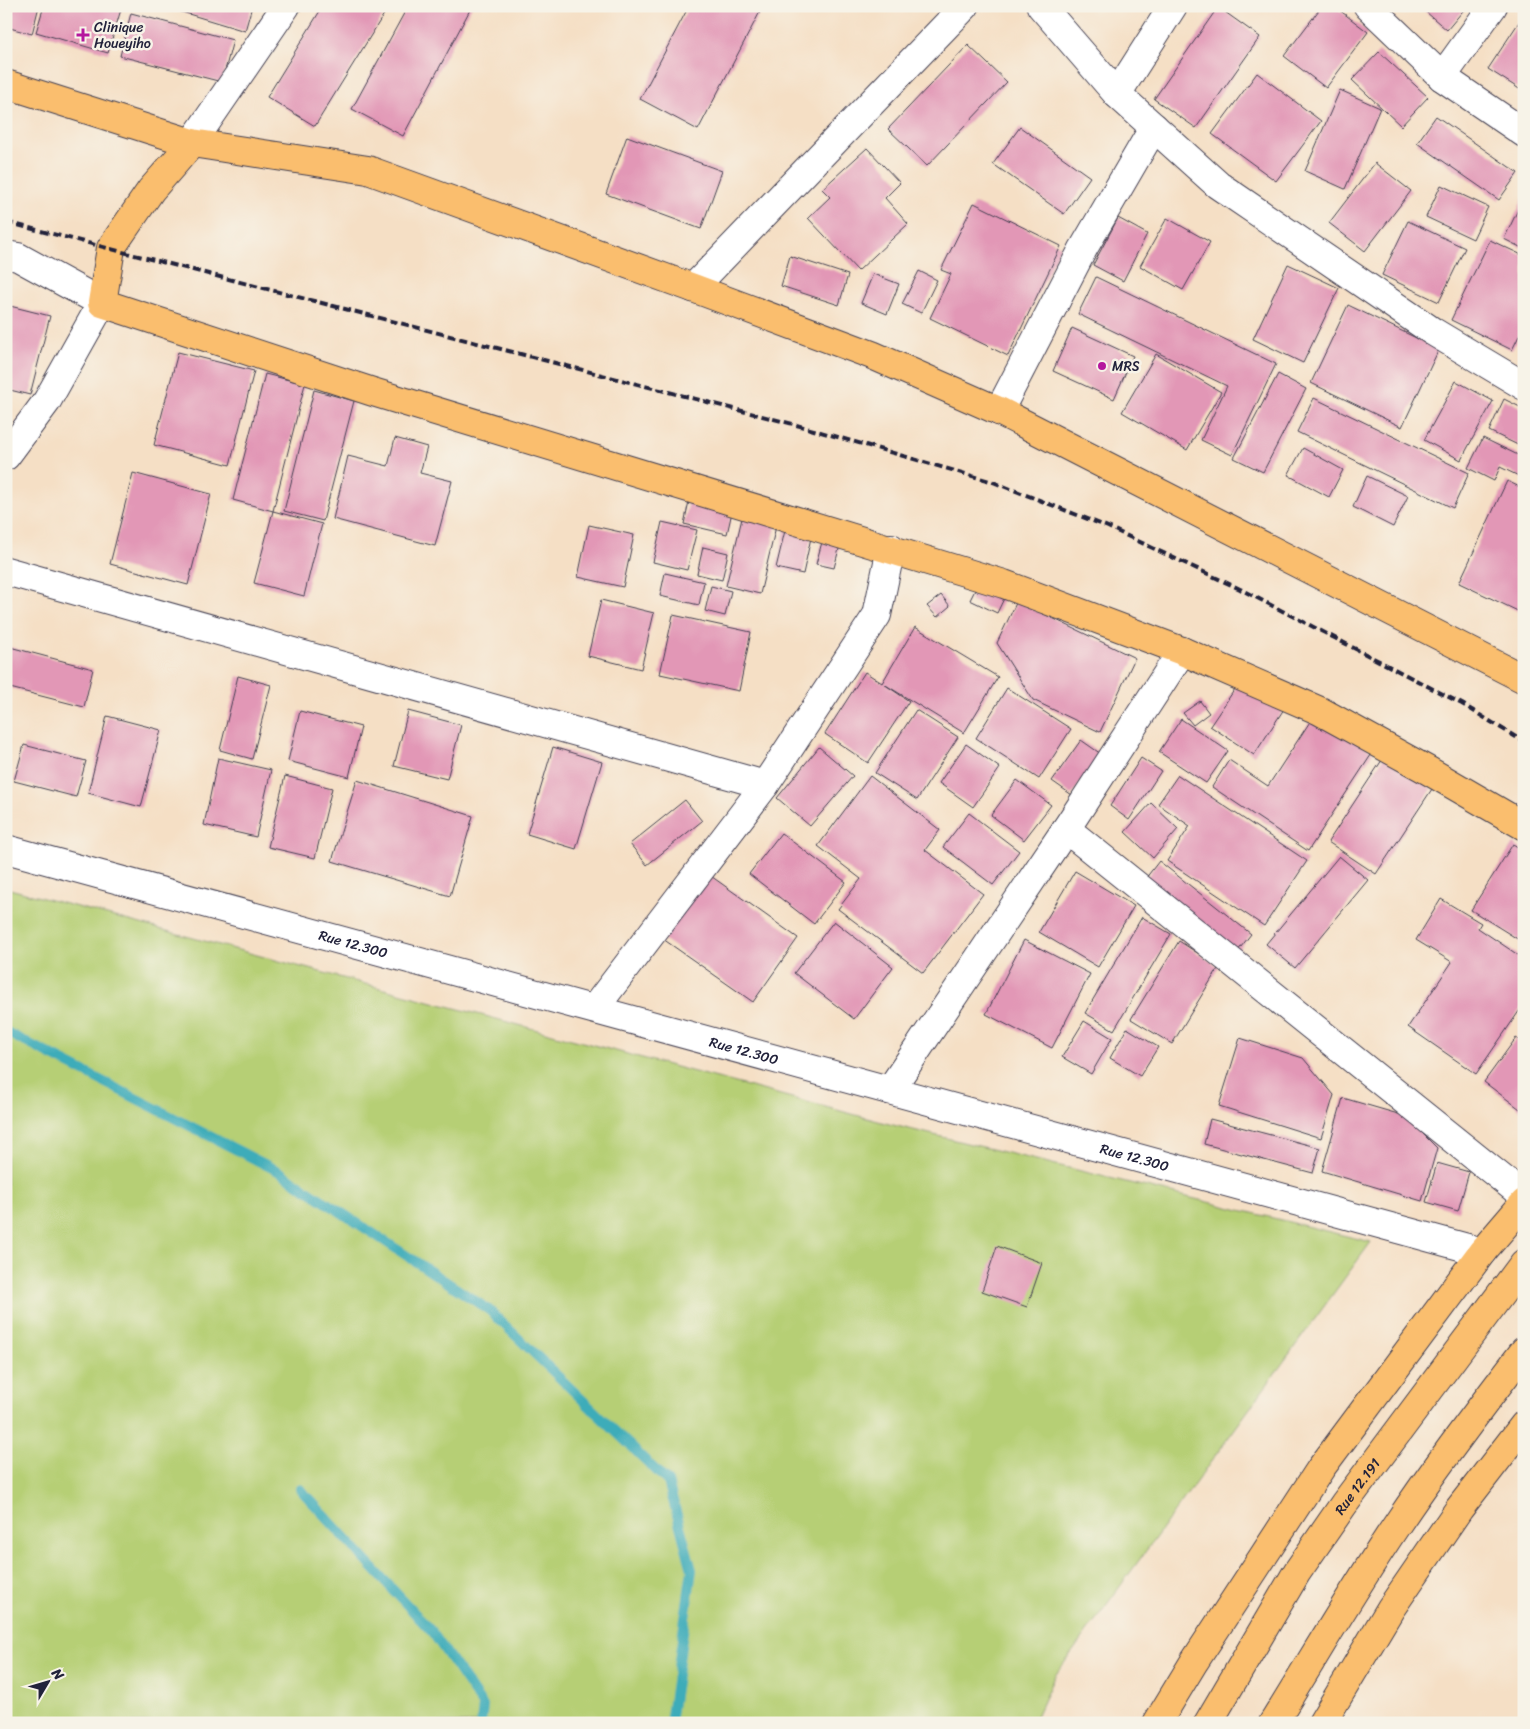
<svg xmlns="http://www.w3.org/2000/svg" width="1530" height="1729" font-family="Sriracha,sans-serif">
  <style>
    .green { fill: #b6cf74; stroke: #6c7858 }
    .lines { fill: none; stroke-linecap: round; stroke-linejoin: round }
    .stream { stroke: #3cacb9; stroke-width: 10 }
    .building { fill: #e297b6 }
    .minor-casing { stroke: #423e50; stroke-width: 30 }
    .major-casing { stroke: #423e50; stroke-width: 30 }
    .minor { stroke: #fff; stroke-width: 28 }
    .major { stroke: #fabe6e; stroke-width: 28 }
    .rail { stroke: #22223b; stroke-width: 4; stroke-dasharray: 8 4; stroke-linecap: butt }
    .poi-dot { fill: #b5179e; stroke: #f7f3e8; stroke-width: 2 }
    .labels { text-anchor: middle; stroke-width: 5; stroke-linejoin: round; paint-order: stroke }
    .poi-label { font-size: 14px; fill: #22223b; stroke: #f7f3e8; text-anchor: start }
    .street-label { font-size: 14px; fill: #22223b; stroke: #f7f3e8 }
  </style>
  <rect width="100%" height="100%" fill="#f7f3e8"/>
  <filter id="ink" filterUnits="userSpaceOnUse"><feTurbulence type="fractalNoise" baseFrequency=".02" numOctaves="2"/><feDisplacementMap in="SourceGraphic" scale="10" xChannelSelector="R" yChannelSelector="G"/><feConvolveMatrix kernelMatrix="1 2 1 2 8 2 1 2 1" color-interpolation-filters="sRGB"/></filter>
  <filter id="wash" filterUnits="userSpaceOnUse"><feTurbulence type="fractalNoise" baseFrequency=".0096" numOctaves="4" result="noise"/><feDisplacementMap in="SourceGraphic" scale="20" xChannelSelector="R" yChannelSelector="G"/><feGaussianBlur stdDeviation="1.12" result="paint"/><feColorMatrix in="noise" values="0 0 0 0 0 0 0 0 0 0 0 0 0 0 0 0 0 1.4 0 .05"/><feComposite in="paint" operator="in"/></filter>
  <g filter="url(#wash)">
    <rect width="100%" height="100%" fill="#f5dfc5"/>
    <polygon class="green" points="6,888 893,1125 1371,1242 1054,1677 1033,1723 6,1723"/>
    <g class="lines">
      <g class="stream">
        <polyline points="6,1032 280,1172 489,1310 668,1482 692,1570 670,1723"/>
        <polyline points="300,1489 432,1632 483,1706 481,1723"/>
      </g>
    </g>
    <g id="blocks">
      <g class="building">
        <polygon points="6,6 39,6 32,34 6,27"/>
        <polygon points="44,6 122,6 108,53 36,32"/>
        <polygon points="162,6 252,6 245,31"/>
        <polygon points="323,6 389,6 315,126 267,97"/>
        <polygon points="408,6 472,6 403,136 352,109"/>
        <polygon points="689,6 763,6 698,130 640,99"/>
        <polygon points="1322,6 1334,6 1368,32 1326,88 1284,56"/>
        <polygon points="1419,6 1467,6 1447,30"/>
        <polygon points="1218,7 1260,37 1196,128 1154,99"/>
        <polygon points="131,13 233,40 222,82 120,56"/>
        <polygon points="1519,22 1524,25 1524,92 1488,69"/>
        <polygon points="968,45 1007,82 927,166 888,129"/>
        <polygon points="1379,52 1428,97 1401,126 1352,80"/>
        <polygon points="1257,73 1321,121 1276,181 1212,134"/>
        <polygon points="1340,90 1380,108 1345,189 1305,171"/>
        <polygon points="1436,116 1518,173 1499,200 1417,143"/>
        <polygon points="1020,127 1090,177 1064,214 993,164"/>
        <polygon points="627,136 722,171 701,229 606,194"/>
        <polygon points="867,148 900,183 885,198 908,224 858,271 808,218 830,197 822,189"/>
        <polygon points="1375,163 1411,191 1365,251 1329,223"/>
        <polygon points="1441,185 1488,207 1473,239 1426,217"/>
        <polygon points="1524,197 1524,249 1504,239"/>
        <polygon points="974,203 1061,246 1008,356 930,318 951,274 941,270"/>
        <polygon points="1118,218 1147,234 1123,281 1093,265"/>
        <polygon points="1167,218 1210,242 1183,290 1140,266"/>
        <polygon points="1408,221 1465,248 1439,302 1382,275"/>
        <polygon points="1490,240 1524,256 1524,326 1512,350 1451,320"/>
        <polygon points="790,256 848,275 839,305 781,286"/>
        <polygon points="1288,264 1339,288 1303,363 1253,339"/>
        <polygon points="919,271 937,280 921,313 902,304"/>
        <polygon points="873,274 899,284 887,314 861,303"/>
        <polygon points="1096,277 1276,364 1232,455 1201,440 1227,386 1078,314"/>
        <polygon points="6,305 50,316 30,395 6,389"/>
        <polygon points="1348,305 1439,349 1402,427 1311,383"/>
        <polygon points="1072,328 1133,356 1114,399 1053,371"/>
        <polygon points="178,352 254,371 230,465 154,445"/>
        <polygon points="1156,354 1221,392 1187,450 1122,412"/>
        <polygon points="265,374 305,384 273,511 233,500"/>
        <polygon points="1278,374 1306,389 1263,472 1234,458"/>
        <polygon points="1456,381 1493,401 1461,460 1424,440"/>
        <polygon points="314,390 354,401 323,521 284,511"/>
        <polygon points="1314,398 1469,473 1453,508 1297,432"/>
        <polygon points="1504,399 1524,409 1524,448 1489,431"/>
        <polygon points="395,438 427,447 420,473 452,481 435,546 333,519 348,456 388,466"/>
        <polygon points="1483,438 1524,458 1523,478 1500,467 1494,481 1468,468"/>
        <polygon points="1303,448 1343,470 1329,497 1288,475"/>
        <polygon points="133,473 211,494 188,585 110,564"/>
        <polygon points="1367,476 1408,496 1393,527 1353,507"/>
        <polygon points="1507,481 1524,489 1524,614 1459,583"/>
        <polygon points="691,492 734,503 727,534 684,524"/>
        <polygon points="273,511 322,524 304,596 254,583"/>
        <polygon points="743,514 777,522 760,594 726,586"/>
        <polygon points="788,518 814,524 803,574 776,568"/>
        <polygon points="662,522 697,530 687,570 653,562"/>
        <polygon points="589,525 634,535 623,587 578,577"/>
        <polygon points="822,542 840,545 834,568 816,564"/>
        <polygon points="703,547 728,553 722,580 697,574"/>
        <polygon points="665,573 704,582 699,605 660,596"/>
        <polygon points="982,576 1009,588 997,613 970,600"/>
        <polygon points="711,586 731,591 725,616 705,611"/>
        <polygon points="941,595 950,606 937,617 927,606"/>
        <polygon points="601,600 654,613 641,669 588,656"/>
        <polygon points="1017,601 1135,658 1100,732 1033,700 997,643"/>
        <polygon points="673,615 751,632 739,691 660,674"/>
        <polygon points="915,627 998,677 964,733 884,684 909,701 868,763 825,734 865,672 882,683"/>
        <polygon points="6,646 93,669 84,707 6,687"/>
        <polygon points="238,676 271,685 252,759 220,750"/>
        <polygon points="1241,680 1284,709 1254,755 1210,726"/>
        <polygon points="1007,688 1071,729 1039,779 976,738"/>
        <polygon points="1200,701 1209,713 1193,725 1183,713"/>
        <polygon points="916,710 958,737 917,800 875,773"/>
        <polygon points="300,711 361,727 349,777 288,761"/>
        <polygon points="408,711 461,725 447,779 394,766"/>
        <polygon points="1315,714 1373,752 1308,851 1212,787 1229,760 1268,786"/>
        <polygon points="107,716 161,730 141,807 88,793"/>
        <polygon points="1181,719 1228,751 1206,783 1159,752"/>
        <polygon points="1081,740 1101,754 1072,795 1052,781"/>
        <polygon points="966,744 1000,768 973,807 939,783"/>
        <polygon points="24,745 86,761 76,797 14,781"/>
        <polygon points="553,747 602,762 576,849 527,834"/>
        <polygon points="819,747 853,776 810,826 777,798"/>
        <polygon points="1384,757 1432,789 1376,874 1328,842"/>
        <polygon points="218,758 271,770 256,837 204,825"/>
        <polygon points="1141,758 1161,771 1129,820 1110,806"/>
        <polygon points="1178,775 1307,861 1264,926 1167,861 1190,826 1158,804"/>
        <polygon points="285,776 332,788 315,858 268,847"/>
        <polygon points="870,776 940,830 925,850 983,894 923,973 838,909 861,879 818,846"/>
        <polygon points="357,780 473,816 450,896 332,861"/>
        <polygon points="1017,780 1051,805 1024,840 991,815"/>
        <polygon points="685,800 702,821 647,865 630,844"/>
        <polygon points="1151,803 1178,829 1153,858 1125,832"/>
        <polygon points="969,813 1019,851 993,885 943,847"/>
        <polygon points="781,833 846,882 814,924 749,874"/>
        <polygon points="1513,844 1524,851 1524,943 1471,910"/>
        <polygon points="1339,856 1368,880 1295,968 1266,944"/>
        <polygon points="1159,861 1251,934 1234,956 1142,883"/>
        <polygon points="1075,871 1134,906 1098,967 1039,932"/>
        <polygon points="708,874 798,938 753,1002 663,939"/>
        <polygon points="1441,899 1481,923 1478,928 1524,959 1524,1004 1476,1074 1408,1027 1452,962 1416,940"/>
        <polygon points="1142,917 1171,934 1114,1030 1085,1013"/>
        <polygon points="834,921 893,967 854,1019 794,973"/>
        <polygon points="1024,940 1090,974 1052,1048 986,1014"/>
        <polygon points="1179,941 1219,967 1172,1044 1131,1019"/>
        <polygon points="1084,1021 1112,1038 1091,1074 1062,1057"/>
        <polygon points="1127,1028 1158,1047 1140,1076 1110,1058"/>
        <polygon points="1240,1038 1303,1058 1334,1095 1321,1138 1219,1106"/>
        <polygon points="1516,1038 1524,1043 1524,1112 1484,1082"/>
        <polygon points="1343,1098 1405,1116 1437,1148 1422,1201 1322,1171"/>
        <polygon points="1210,1119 1320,1148 1313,1173 1204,1144"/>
        <polygon points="1437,1163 1469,1172 1458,1211 1426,1202"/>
        <polygon points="997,1246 1042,1263 1027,1307 982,1291"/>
      </g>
    </g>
  </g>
  <g filter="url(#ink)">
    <use href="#blocks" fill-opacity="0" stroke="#423e50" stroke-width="1"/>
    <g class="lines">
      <defs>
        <g id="minor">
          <polyline points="1041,6 1117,94 1218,185 1432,331 1524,386"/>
          <polyline points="1368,6 1442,77 1524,133"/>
          <polyline points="1442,77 1493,6"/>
          <polyline points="1117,94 1173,6"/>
          <polyline points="192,143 286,6"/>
          <polyline points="6,255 18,257 102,303 47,401 6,456"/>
          <polyline points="693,288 965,6"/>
          <polyline points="999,411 1083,249 1154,127"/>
          <polyline points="6,571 765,785"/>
          <polyline points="1066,829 1524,1196"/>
          <path id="s1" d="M6,849L1482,1252"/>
          <polyline points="594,1009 765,785 877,615 891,548"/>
          <polyline points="890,1090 1066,829 1182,651"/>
        </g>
        <g id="major">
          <polyline points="6,84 192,143 368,170 693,288 872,355 999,411 1524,679"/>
          <polyline points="192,143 151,190 111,248 102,303 373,392 1004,584 1182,651 1320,711 1429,771 1524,826"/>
          <polyline points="1157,1723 1194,1662 1321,1468 1482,1252 1524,1203"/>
          <path id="s2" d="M1208,1723L1297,1572L1344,1504L1524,1263"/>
          <path d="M1273,1723C1314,1657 1353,1590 1396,1526C1436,1466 1480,1408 1524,1351"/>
          <polyline points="1322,1723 1391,1608 1459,1509 1524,1425"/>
        </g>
      </defs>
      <use href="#minor" class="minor-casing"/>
      <use href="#major" class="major-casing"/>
      <use href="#minor" class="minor"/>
      <use href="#major" class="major"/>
      <polyline class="rail" points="6,222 793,424 993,482 1108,527 1240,589 1462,704 1524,742"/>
    </g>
  </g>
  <g class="poi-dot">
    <path d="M80.5 27.5h5v5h5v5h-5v5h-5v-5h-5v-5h5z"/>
    <circle cx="1102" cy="366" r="5"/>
  </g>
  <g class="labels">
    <g class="poi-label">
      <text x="94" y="32">Clinique<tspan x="94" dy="16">Houeyiho</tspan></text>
      <text x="1112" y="371">MRS</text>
    </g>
    <g class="street-label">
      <text dy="5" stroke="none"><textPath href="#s1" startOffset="360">Rue 12.300</textPath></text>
      <text dy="5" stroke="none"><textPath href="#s1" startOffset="765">Rue 12.300</textPath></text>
      <text dy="5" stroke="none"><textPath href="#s1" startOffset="1170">Rue 12.300</textPath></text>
      <text dy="5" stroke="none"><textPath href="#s2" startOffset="280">Rue 12.191</textPath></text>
    </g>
  </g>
  <rect width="1530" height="1729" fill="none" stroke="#f7f3e8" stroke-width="25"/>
  <g transform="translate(48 1682) rotate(52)" stroke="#f7f3e8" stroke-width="4" paint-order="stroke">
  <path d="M0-4L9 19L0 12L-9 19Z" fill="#22223b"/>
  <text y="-8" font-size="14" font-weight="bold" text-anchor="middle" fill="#22223b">N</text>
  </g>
</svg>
